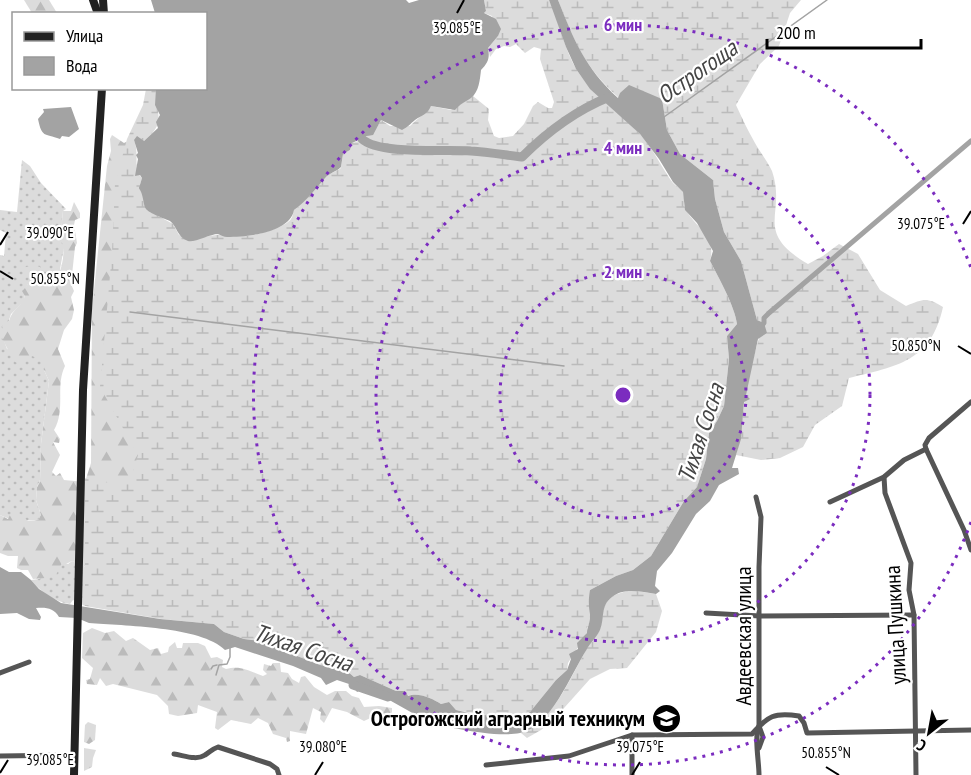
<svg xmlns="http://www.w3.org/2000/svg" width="971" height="775" font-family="'PT Sans Narrow',sans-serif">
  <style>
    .grass { fill: url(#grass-dots) }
    .forest { fill: url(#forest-firs) }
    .wetland { fill: url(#wetland-marsh) }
    .water { fill: #a3a3a3 }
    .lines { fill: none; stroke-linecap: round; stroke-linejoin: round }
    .stream { stroke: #a3a3a3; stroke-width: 1.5 }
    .canal { stroke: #a3a3a3; stroke-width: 5 }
    .river { stroke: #a3a3a3; stroke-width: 9 }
    .street { stroke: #555; stroke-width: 5 }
    .secondary { stroke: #222; stroke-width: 8 }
    .ticks { fill: none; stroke: #000; stroke-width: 2 }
    .ring { fill: none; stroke: #7b2cbf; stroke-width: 3; stroke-dasharray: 3 6 }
    .labels { text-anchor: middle; stroke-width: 4.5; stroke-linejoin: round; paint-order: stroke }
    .street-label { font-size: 22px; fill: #000; stroke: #fff }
    .poi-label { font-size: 22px; font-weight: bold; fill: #000; stroke: #fff; text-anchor: end }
    .water-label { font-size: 24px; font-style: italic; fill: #444; stroke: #fff }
    .ticks-label { font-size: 15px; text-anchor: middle; fill: #000; stroke: #fff; stroke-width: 4.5; stroke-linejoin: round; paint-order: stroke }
    .centre { fill: #7b2cbf; stroke: #fff; stroke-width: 3 }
    .ring-label { font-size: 18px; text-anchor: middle; font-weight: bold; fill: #7b2cbf; stroke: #fff; stroke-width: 4.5; stroke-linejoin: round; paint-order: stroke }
  </style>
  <defs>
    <pattern id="grass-dots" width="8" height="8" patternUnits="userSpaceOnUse" patternTransform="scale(1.5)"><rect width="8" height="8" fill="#dcdcdc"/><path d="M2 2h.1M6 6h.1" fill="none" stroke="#bbb" stroke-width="1.8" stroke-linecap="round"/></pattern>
    <pattern id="forest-firs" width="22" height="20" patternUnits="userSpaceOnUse" patternTransform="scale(1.5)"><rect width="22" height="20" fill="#dcdcdc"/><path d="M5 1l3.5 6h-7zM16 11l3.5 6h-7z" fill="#bbb"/></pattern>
    <pattern id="wetland-marsh" width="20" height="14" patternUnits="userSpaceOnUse" patternTransform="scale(1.5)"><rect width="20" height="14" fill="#dcdcdc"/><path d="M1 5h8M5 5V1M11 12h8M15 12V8" fill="none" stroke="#bbb"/></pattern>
  </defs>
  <rect width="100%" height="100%" fill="#fff"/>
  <g class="grass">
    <path d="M22,160L30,166L41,183L66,209L63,211L61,233L64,247L59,275L53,286L48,287L43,285L42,273L29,274L30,280L26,288L24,301L11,314L3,338L7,349L45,358L44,370L49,381L41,444L40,480L37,487L36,500L41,515L38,520C25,521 12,521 0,515V255L4,256L6,233L0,230V210L17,212Z"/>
    <path d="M72,561L86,567L85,606L73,600L70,604C55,602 41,592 31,580L39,579L62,563L68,564Z"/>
  </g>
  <g class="forest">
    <polygon points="24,0 49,0 57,13 32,13"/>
    <path d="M112,135L124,143L128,141L190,380L86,567L72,561L64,565L62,563L55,577L48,575L45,578L33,579L28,570H21L17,568L18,556H8L0,553V515L8,519L10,515L20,514L28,521L38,520L41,515L36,500L37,487L40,480L41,444L49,381L44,370V358L39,359L32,356L18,363L15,362V356H11L2,338L4,333L2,326L9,321C12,309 22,306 25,296L22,291C28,286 30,281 29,274L25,273L22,268L34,265L40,267L43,285L48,287L53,286C61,274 69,247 58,236L61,232L63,211H71L74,202L80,213V218L75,220L74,225L77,243L75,247L72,275L68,277L74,291L71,297L74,310L72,319L64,330L58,349L65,366C55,386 66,409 54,430L60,439L59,443L53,442L60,455L52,472L56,476L60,473L64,480L85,482L91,463L92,309L107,166L111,151L110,139Z"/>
    <path d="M92,628L105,633L114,631L126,641L133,638L150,650L158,648L161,654L168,652L169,647L175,642L177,648H182L183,643H198L205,646L211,658L217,657L223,660L222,667L226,669C241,665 249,671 263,676L267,674L263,670L264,664L271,666L273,663H280L281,672L288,673L292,679L299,683L301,677L305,676L314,687L327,695L335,691H346L352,696L359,698L364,707L379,706L392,708V714L375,716L364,721L347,712L332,708L324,723L320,719L321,712L313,708L306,734L290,731V741L287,742L286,738L273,734L268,723L258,718L251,724L231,720L218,730L215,728L217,712L198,705L197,713L178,716L169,714L168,706L157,695L113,684L106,686L100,678L97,685L87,684L86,680L90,679L93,668L82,658L83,633Z"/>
    <polygon points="88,722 96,725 95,740 89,744 84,742 85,725"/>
    <polygon points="84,748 96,750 93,758 92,767 84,771"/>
  </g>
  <g class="wetland">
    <path d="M484,0H549C560,23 564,50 578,72C595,97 620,112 640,134C653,148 661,167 673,183C676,186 681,189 683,192C685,198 683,205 686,210C696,228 717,236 710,261C719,278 735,307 737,324L727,336L729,359L724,406L717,421L709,433L706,459L697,487L684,501L651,556L633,570L616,576L590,590L589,614L591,620L587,628V633L568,663L567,670L556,680L530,712L508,720L456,710L449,702L441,704C432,698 418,692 407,696L405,691H396L360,675L354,677L347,671L336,670L334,667L320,665L259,641L244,639L224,632L214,624L161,619L85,606V478L98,482L121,483L133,472L138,455L100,387L112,253L115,184L127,139L143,105L146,89H156C155,115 168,121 144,141L134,140C140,154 132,169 142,178L139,188L151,212L173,224L179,235C197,240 198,237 216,235C223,234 235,236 243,236C253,237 286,227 291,219C293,216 293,213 294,210C307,201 314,189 324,178C329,173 336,172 341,168L343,154L350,150L352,143C365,140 376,131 381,120L390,126H410C417,119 424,114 431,106L451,110L473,96L489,109L488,120L494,136L499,138L513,136L524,124L533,106L538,102L548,108H552L554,102L540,59L541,49L534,47L525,53L516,44L510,47L504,46L496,49L490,57L488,48L498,36L492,16L484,13L486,11Z"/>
    <path d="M558,0H801L790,13L779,46L760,64L736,105C742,118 748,131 755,143C760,152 768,162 772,171C787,215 752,231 808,264L823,256L839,244L858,254L880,290L906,306C924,299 926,297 943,307C931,362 897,366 849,378L842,406L815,425L803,447L780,458L761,460L736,455C741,438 742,422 744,404C748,377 755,349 764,323L757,320L741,261L724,232L715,199L713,180L680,154L667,130L662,99L619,98C585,68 574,41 558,0Z"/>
    <path d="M630,590L656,594L662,611L656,632L627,668L610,669L590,679L556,717L541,730L527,738L521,733C554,719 568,682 585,652C589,644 597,637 600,629C604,617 600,604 613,596C618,593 625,592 630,590Z"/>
  </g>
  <g class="water">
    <path d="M151,0H406L409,3L419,0H484L486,11L484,13L496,19L501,29L498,36L488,48C490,58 488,63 481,70C480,79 479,92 471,98C465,102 460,104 455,110L431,106C427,115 422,115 415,120C410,124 408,127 402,130L381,120L373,135L367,136L352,143L350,150L343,154L341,167C336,172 329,173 325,178C315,189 307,201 294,210C290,233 247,237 227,237C224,237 221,235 218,234C210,234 194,243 188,241C177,237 177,226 170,221C165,219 149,213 146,209C143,205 144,196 139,188L142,178L140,175L135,176L138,159L136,155L138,153L134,140L137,136L144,141L158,128L156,122L160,115L155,105L156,89L206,88V14L155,13Z"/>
    <path d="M549,0H558C574,40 585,68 618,98L620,93L629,85L662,99L667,130L680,154L713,180L715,199L724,232L741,261L757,320L764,323L767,333L758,339L746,395L750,399L744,402L741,439L732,468H738L739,474L719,485L710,501L696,514L672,553L657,571L655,586L660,591L656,594C642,592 624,587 612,597C600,606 605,618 600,630C597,637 590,643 587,649C571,674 551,727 520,733C494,738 446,727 420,720L416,715L375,692L363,689L357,692L352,685L337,680L326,685L321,678L293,666L235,647L225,650C201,626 123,626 89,623L77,618L59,617C54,608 46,607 36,608L41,617L40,620L29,619L17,613L0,614V567L9,572H21L31,580L39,589L61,603L160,619L214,624L224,632L244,639L259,641L320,665L334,667L336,670L347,671L354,677L360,675L396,691H405L408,696C418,692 432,698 441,704L449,702L456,710L469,713L492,716L508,720L517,718L530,712L556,680L567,670L571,659L569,654L578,649L577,643L587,633C587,627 590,623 590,618C589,607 588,601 590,590L616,576L633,570L651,556L684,501L697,487L706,459L709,433L717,421L724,406L729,359L727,336L737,324C735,307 719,278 710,261L713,251L697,223L685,210L683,192L673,182L659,159L640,134L590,89L576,69L566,47Z"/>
    <path d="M71,107L79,129L69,137L62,136L60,139C44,133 42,138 38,119L44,112L43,109Z"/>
  </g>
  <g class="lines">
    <g class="stream">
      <polyline points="664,117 827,0"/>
      <polyline points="130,312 564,366"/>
      <polyline points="211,669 213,666 217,665"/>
      <polyline points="216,675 219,665 227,664 230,657 230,648"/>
    </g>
    <polyline class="canal" points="760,328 764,323 764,318 769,313 971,141"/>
    <g class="river">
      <path d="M362,139C379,155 447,149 471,151C488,152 505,155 522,157C546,133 577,110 609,97"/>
      <polyline points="353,685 388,697"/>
    </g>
    <g class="street">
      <polyline points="926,449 964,530 971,550"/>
      <polyline points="884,477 885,493 911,563 909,590 914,615 916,775"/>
      <path d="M756,497L761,517L759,567V726C754,737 759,761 759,775"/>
      <polyline points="830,502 884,477 904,460 926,449 925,445 929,438 971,402"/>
      <polyline points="706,613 760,616 914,615"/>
      <polyline points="0,673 29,662"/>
      <polyline points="759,748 763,737 759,726"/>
      <path d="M174,754C183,755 196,761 205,755C210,752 212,749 218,747L270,764L277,769L279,775"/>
      <polyline points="0,756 75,755"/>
      <path d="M486,765L569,756L632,735L752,734C768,716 774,712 799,716L804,723L807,733L971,730"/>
      <polyline points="632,775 632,735"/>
    </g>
    <g class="secondary">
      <polyline points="93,0 98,14"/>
      <polyline points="103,0 104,14"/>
      <polyline points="74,775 83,390 102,88"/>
    </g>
  </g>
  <path class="ticks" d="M457,13L464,0M963,224L971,211M0,245L8,232M0,271L13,279M958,346L971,354M826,767L839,775M0,773L8,760M315,775L323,762M632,775L640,762"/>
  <g class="ring">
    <circle cx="623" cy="395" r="123"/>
    <circle cx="623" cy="395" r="247"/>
    <path d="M971 522A370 370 0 1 1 971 268"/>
  </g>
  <defs>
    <symbol id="university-disc" viewBox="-11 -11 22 22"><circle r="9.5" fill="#000" stroke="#fff"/><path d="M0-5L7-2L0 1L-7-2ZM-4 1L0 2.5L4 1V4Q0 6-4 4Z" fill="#fff"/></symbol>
  </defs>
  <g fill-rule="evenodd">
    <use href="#university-disc" x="650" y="702" width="33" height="33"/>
  </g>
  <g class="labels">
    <g class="street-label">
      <text transform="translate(895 625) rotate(-93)" y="8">улица Пушкина</text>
      <text transform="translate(743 636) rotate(-90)" y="8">Авдеевская улица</text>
    </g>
    <g class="poi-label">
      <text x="645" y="726">Острогожский аграрный техникум</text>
    </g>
    <g class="water-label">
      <text transform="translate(697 72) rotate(-35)" y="8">Острогоща</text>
      <text transform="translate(701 433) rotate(-72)" y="8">Тихая Сосна</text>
      <text transform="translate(303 648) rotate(19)" y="8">Тихая Сосна</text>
    </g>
  </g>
  <g class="ticks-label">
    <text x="457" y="33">39.085°E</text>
    <text x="921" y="229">39.075°E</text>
    <text x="50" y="238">39.090°E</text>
    <text x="55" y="284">50.855°N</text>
    <text x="916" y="351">50.850°N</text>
    <text x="323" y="752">39.080°E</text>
    <text x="640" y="752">39.075°E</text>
    <text x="826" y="758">50.855°N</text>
    <text x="50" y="765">39.085°E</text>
  </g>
  <circle cx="623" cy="395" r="9" class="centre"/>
  <g class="ring-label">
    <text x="623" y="31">6 мин</text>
    <text x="623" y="154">4 мин</text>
    <text x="623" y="278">2 мин</text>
  </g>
  <rect x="12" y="12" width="195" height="78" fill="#ffffff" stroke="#999999" stroke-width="1.5"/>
  <rect x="24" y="32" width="30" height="9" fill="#222222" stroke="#999999" stroke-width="1.5"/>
  <text x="66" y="42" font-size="18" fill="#000000">Улица</text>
  <rect x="24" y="57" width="30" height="18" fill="#a3a3a3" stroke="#999999" stroke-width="1.5"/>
  <text x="66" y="72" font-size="18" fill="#000000">Вода</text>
  <g transform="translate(929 733) rotate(211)" stroke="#ffffff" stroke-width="4.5" paint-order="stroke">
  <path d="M0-4.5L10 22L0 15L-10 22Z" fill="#000000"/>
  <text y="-9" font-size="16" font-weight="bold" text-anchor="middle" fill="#000000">С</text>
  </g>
  <path d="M767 39v9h154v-9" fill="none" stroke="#000000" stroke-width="3"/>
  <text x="776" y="39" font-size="18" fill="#000000" stroke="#ffffff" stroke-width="4.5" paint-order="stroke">200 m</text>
</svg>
